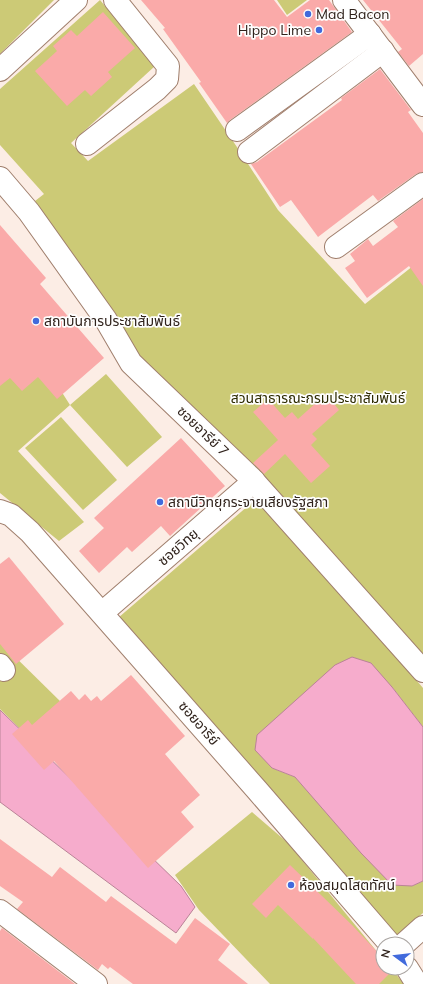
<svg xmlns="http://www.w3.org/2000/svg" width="423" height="984" font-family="Mulish,'Noto Sans Thai',sans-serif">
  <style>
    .green { fill: #ccca76 }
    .water { fill: #f6accc; stroke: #ba8397 }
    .building { fill: #faaaa9 }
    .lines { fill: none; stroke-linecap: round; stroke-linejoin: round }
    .minor-casing { stroke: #a07f6d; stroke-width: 24 }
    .minor { stroke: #fff; stroke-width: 22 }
    .poi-dot { fill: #416adc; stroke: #fefefe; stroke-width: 1.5 }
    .labels { text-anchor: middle; stroke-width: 3.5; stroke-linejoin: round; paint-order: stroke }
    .poi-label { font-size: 14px; fill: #2f221b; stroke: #fefefe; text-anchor: start }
    .park-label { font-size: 14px; fill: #2d2b01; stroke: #fefefe }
    .street-label { font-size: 14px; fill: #2f221b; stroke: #fefefe }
  </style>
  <rect width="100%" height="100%" fill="#fcede5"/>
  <g class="green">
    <polygon points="0,0 54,0 0,54"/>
    <polygon points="100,0 155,66 71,143 88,161 194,84 239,150 278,210 365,304 423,258 423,665 136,356 35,201 44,194 0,145 0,89"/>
    <polygon points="277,0 307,0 287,15"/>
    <polygon points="0,295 70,405 106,374 162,437 127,467 70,405 18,451 84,522 59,541 0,493"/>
    <polygon points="61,417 117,480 83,510 25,448"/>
    <polygon points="256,499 268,504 423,688 423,727 392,687 272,768 295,777 318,802 412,886 423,881 423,913 397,935 118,618"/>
    <polygon points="0,642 65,706 25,734 0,709"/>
    <polygon points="252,812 288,843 383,959 383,968 391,968 404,984 270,984 199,910 175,875"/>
  </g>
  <g class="water">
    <polygon points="352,657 371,663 392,687 423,727 423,881 412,886 392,885 361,853 295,777 272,768 255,750 257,735 335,665"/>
    <polygon points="0,710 181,886 195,907 176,933 0,802"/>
  </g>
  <g class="building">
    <polygon points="141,0 274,0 287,17 310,0 329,0 352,32 230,120 227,123 199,83 201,82 163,29 165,28"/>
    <polygon points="363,0 423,0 423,54 409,66 398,52 402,49"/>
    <polygon points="103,12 135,48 108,72 112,77 91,96 85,90 67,106 35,71 57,51 53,46 71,30 77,36"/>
    <polygon points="380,69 411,110 408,112 423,133 423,172 416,174 378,201 373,195 318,237 291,200 280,207 251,164 257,162 342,100 341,98"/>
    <polygon points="423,199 423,286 409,266 367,298 345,268 355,261 350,254 368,239 373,246 398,227 393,221"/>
    <polygon points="0,225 46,278 40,284 104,358 57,399 38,377 22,391 10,378 0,386"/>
    <polygon points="326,394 339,410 312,434 317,439 311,445 330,466 311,483 285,454 264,474 253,463 278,440 253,412 268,399 285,418 292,412 298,419"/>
    <polygon points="181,438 225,486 170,536 161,526 132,552 127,547 99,573 79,551 104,528 94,518"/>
    <polygon points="9,557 64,624 16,664 0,644 0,564"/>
    <polygon points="131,675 185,736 165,754 200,795 181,812 194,827 148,868 54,761 44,770 12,734 28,720 32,725 71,691 79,700 85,694 91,701 97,696 101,701"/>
    <polygon points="0,839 52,877 60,867 106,902 111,896 176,944 195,918 230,944 218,960 248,984 133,984 110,967 108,969 102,964 98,970 17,909 23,902 0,886"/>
    <polygon points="290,865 352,925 383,958 383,968 395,968 379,984 356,984 313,938 313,939 278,905 266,918 252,904"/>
    <polygon points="2,928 75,984 0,984 0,931"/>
  </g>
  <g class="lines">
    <defs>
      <g id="minor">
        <polyline points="344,0 423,105"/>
        <polyline points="0,70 76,0"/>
        <polyline points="237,130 370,34"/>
        <polyline points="87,144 157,89 167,79 168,66 115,0"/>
        <polyline points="249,152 383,51"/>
        <polyline points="0,178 29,212 106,320 131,363 251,478 423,671"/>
        <polyline points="336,247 423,184"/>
        <polyline points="0,511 11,515 30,532 257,790 390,944"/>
        <polyline points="102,613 254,481"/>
        <polyline points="0,665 4,670"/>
        <polyline points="0,911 96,984"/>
        <polyline points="404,944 423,927"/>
        <polyline points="407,968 417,984"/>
      </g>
    </defs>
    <use href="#minor" class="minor-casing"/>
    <use href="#minor" class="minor"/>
  </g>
  <g class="poi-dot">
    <circle cx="308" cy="14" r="4"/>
    <circle cx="319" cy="30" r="4"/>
    <circle cx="36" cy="321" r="4"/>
    <circle cx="160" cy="502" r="4"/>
    <circle cx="291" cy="885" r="4"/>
  </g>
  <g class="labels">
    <g class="poi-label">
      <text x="316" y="19">Mad Bacon</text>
      <text x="311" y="35" text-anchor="end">Hippo Lime</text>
      <text x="44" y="326">สถาบันการประชาสัมพันธ์</text>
      <text x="168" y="507">สถานีวิทยุกระจายเสียงรัฐสภา</text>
      <text x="299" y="890">ห้องสมุดโสตทัศน์</text>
    </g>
    <g class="park-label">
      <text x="318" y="403">สวนสาธารณะกรมประชาสัมพันธ์</text>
    </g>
    <g class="street-label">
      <text transform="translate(203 431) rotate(44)" y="5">ซอยอารีย์ 7</text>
      <text transform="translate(178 547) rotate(-41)" y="5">ซอยวิทยุ</text>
      <text transform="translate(199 723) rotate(49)" y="5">ซอยอารีย์</text>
    </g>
  </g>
  <g transform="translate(395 956) rotate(285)"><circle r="19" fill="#fefefe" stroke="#aba6a3"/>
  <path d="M0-3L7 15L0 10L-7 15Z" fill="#416adc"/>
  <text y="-6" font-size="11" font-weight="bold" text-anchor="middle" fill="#2f221b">N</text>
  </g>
</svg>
